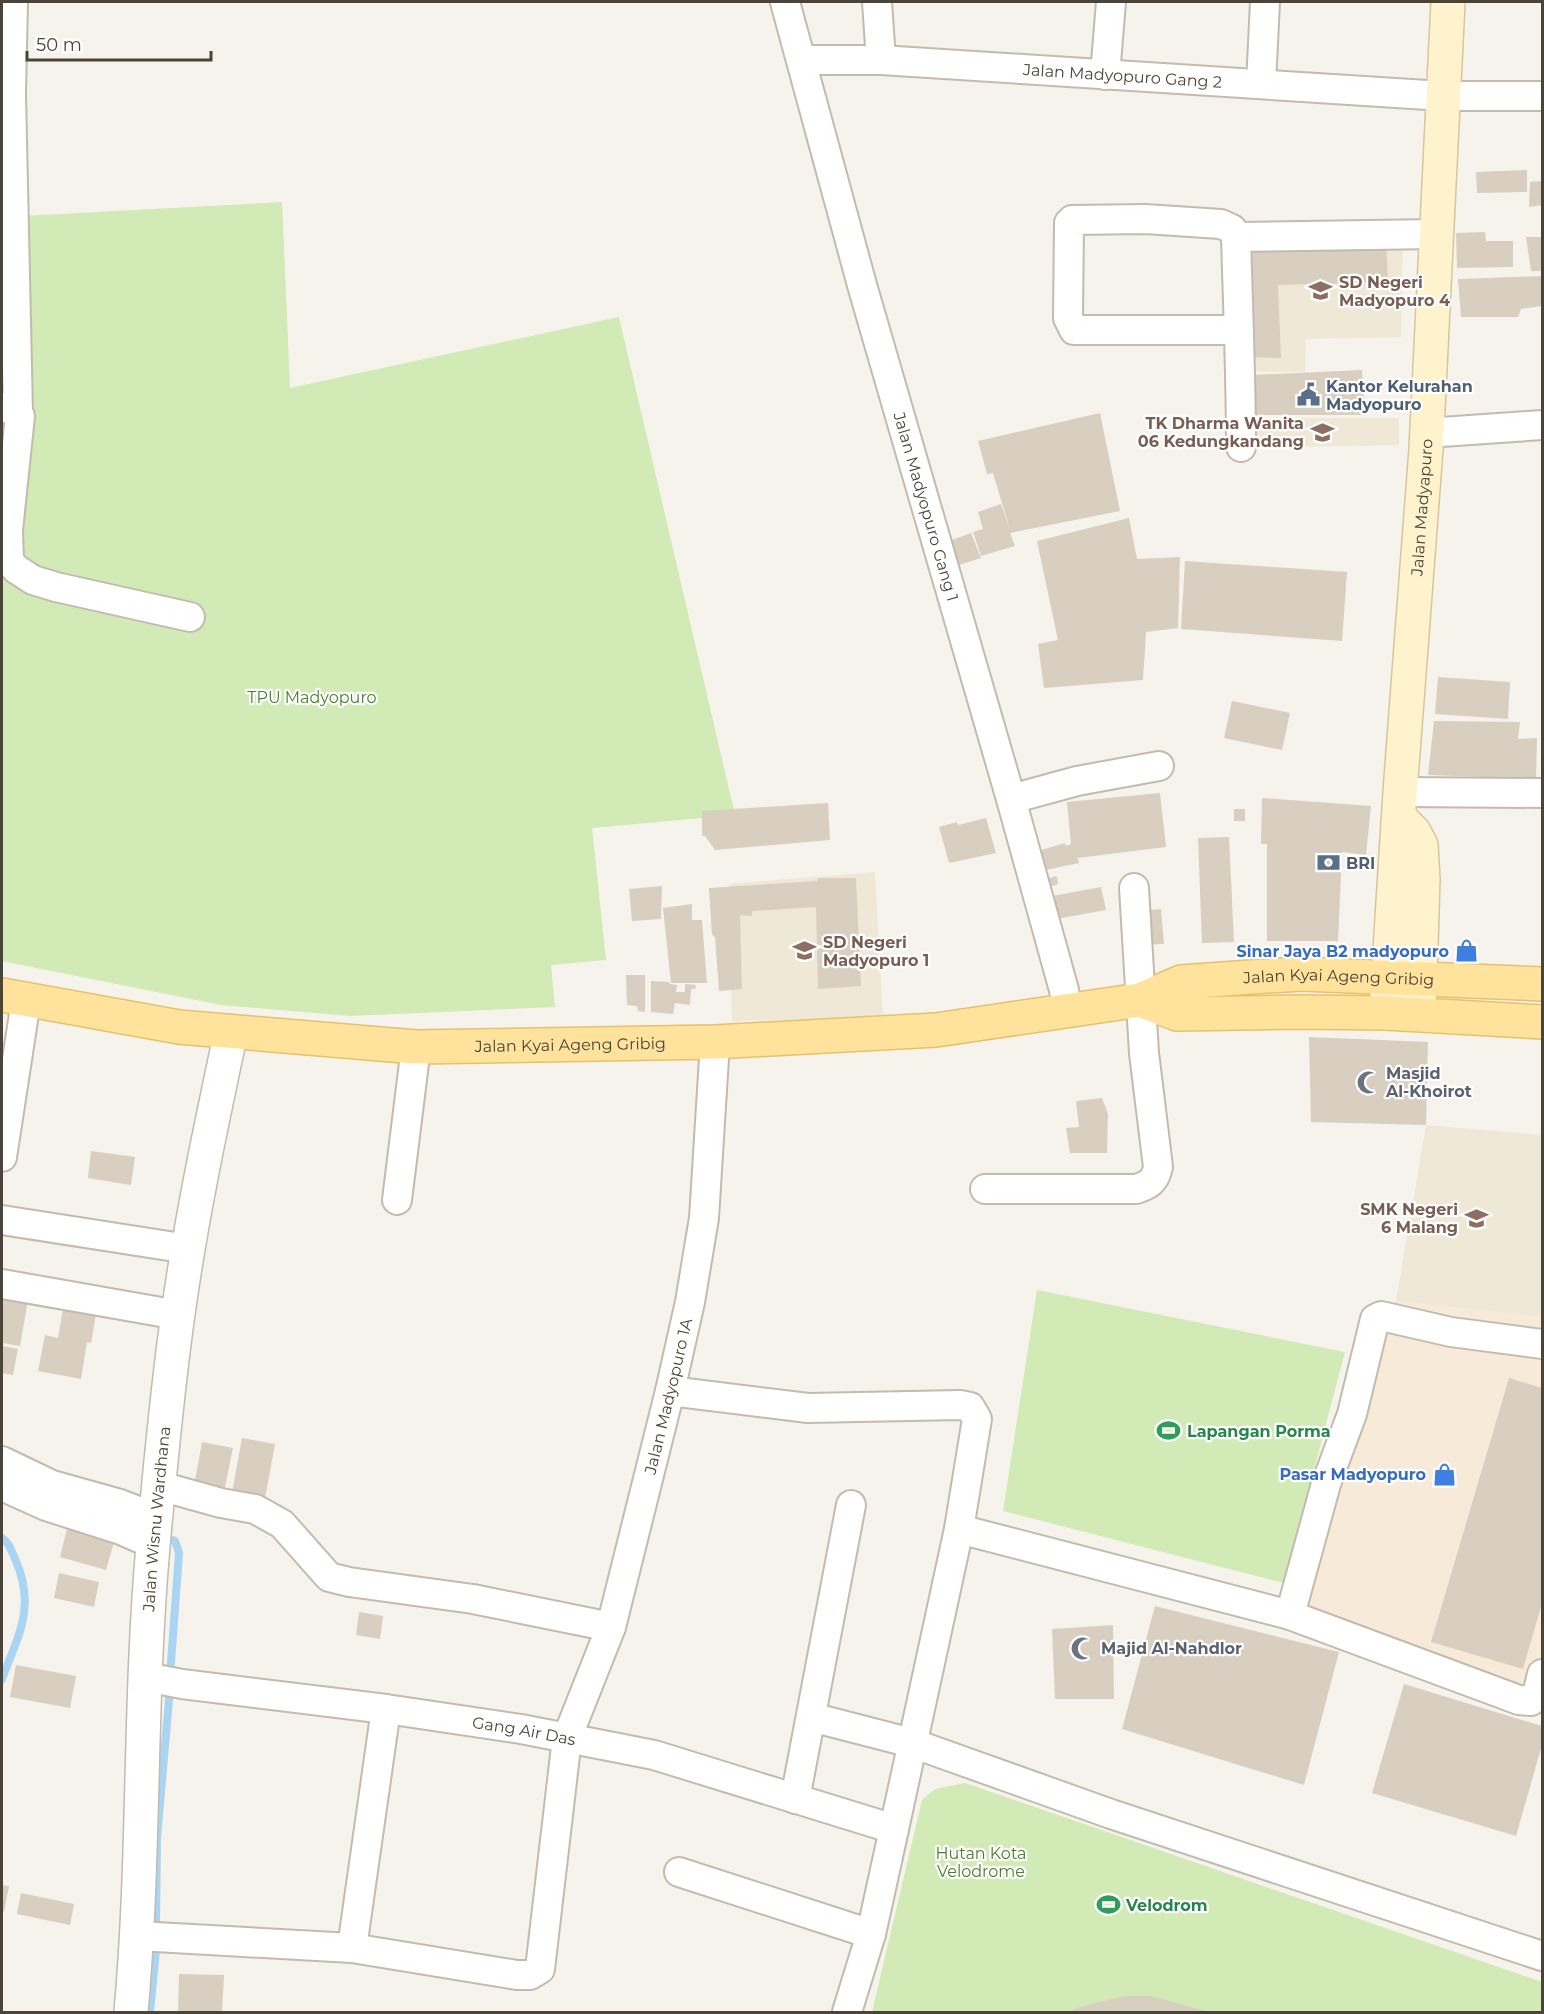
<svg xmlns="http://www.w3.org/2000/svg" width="1544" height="2014" font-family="Montserrat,sans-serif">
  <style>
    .commercial { fill: #f7ead8 }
    .education { fill: #efe8d6 }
    .green { fill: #d2eab5 }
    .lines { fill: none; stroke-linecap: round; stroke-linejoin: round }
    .stream { stroke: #a9d4f2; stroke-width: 8 }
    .building { fill: #d8cfc1 }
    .minor-casing { stroke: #c2bbae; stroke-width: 32 }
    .tertiary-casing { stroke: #c2bbae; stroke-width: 36 }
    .secondary-casing { stroke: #d6c79b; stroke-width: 36 }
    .primary-casing { stroke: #e6c16a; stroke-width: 36 }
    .minor { stroke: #fff; stroke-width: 28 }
    .tertiary { stroke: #fff; stroke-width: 33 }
    .secondary { stroke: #fff3cd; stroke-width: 33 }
    .primary { stroke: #ffe39c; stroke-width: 33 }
    .labels { text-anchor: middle; stroke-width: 4.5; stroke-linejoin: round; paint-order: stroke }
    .street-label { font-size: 16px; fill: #4b4439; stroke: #fff }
    .education-label { font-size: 16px; font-weight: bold; fill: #785e54; stroke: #fff; text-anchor: start }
    .service-label { font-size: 16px; font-weight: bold; fill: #4e5e75; stroke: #fff; text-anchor: start }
    .park-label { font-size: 16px; fill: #4a7f2a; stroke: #fff }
    .shop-label { font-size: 16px; font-weight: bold; fill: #366cbe; stroke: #fff; text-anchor: end }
    .worship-label { font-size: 16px; font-weight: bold; fill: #5b616d; stroke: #fff; text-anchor: start }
    .leisure-label { font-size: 16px; font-weight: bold; fill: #27864d; stroke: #fff; text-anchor: start }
  </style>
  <rect width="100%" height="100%" fill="#f6f3ec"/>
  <polygon class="commercial" points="1396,1301 1542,1317 1542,1696 1299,1631"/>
  <g class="education">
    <polygon points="1403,240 1401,337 1306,339 1305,372 1243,371 1239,245"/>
    <polygon points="1244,418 1399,418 1399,445 1246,448"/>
    <polygon points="875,872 883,1018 732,1021 729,884"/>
    <polygon points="1426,1125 1542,1135 1542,1317 1396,1301"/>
  </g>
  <g class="green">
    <polygon points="282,202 290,388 619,317 735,815 592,828 606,960 551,965 555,1007 349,1016 221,1005 2,961 2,472 23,216"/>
    <polygon points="1037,1290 1345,1352 1284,1583 1003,1511"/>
    <polygon points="965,1783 1542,1982 1542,2012 872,2012 922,1800 935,1789"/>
  </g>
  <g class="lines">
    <g class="stream">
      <polyline points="162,1536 175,1541 179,1553 170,1676"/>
      <path d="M2,1538C10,1543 12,1553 16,1561C36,1608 18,1636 2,1679"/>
      <polyline points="156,1924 157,1838 170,1688"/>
      <polyline points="150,2012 156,1950"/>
    </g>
  </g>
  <g class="building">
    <polygon points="1527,170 1527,192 1477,193 1476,172"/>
    <polygon points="1542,181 1542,205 1529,207 1530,182"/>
    <polygon points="1485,232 1486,241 1513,241 1513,267 1457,268 1456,233"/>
    <polygon points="1526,237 1542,237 1542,271 1531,271"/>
    <polygon points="1386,241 1388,282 1278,285 1281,358 1248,357 1240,246"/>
    <polygon points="1542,276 1542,306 1521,309 1518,317 1461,317 1458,279"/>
    <polygon points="1362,370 1365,415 1254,415 1252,375"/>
    <polygon points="1100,413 1120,511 1010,533 1015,546 981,556 973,532 983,529 978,512 1001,504 1010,530 993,473 987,474 978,441"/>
    <polygon points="1129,518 1137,559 1180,557 1178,628 1146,632 1143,680 1044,688 1038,644 1058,640 1037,541"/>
    <polygon points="971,533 981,558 956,566 947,542"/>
    <polygon points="1185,561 1347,572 1342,641 1181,629"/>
    <polygon points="1438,677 1510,682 1508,719 1435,714"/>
    <polygon points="1232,701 1290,713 1282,750 1224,738"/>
    <polygon points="1434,721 1520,722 1518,739 1537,738 1536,779 1428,775"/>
    <polygon points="1160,793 1166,847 1078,858 1079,863 1046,870 1046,879 1057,876 1058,884 1044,889 1034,852 1065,843 1066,846 1071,844 1067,802"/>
    <polygon points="1262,798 1371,806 1366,855 1342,852 1338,941 1267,941 1267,844 1261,844"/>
    <polygon points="828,803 830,840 715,850 705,836 702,836 702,811"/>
    <rect x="1234" y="809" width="11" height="12"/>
    <polygon points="986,818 996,853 949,863 939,827 957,822 958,825"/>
    <polygon points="1229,837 1234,942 1202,943 1198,838"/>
    <polygon points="818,878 856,878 861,986 818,989 816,907 752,911 752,916 740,915 742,989 719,991 715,937 712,935 709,888 817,881"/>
    <polygon points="662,886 661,919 632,921 629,889"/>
    <polygon points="1101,887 1106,910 1051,920 1047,897"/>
    <polygon points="692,904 692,920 702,920 707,983 671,983 663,908"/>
    <polygon points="1161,909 1164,944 1140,945 1138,911"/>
    <polygon points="626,975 645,975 645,1012 638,1011 637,1006 627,1005"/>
    <polygon points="651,981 669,982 670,984 677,985 676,992 685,992 685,984 696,985 695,989 691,989 690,1005 675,1003 673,1014 651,1012"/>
    <polygon points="1309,1037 1428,1042 1426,1125 1311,1122"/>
    <polygon points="1102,1098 1108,1114 1107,1153 1070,1153 1066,1128 1079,1127 1076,1101"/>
    <polygon points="91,1151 135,1157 131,1185 88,1178"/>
    <polygon points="2,1289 29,1294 20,1346 2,1343"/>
    <polygon points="65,1297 98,1303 91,1343 87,1342 81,1379 38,1371 45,1335 58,1338"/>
    <polygon points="2,1346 18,1349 13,1375 2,1373"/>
    <polygon points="1509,1378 1542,1388 1542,1603 1523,1669 1431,1642"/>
    <polygon points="242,1438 275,1444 264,1504 231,1498"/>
    <polygon points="202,1442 233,1448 224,1492 194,1486"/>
    <polygon points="67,1529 114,1542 106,1570 60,1557"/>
    <polygon points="59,1573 99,1582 94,1607 54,1598"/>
    <polygon points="1155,1606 1339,1652 1304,1785 1122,1729"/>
    <polygon points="359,1612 383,1616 380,1639 356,1635"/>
    <polygon points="1113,1625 1114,1699 1055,1699 1052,1629"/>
    <polygon points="16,1665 76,1676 70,1708 10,1697"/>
    <polygon points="1404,1684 1542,1726 1542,1745 1516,1836 1372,1793"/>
    <polygon points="2,1885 9,1886 4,1912 2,1911"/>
    <polygon points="21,1893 74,1904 70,1925 17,1914"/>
    <polygon points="179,1974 224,1975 222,2012 178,2012"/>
    <polygon points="1124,1996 1151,1996 1209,2012 1068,2012 1080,2007"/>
  </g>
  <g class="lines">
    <defs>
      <g id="minor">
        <path id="s1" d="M785,2L862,285L1011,799L1064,990L1067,1011"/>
        <polyline points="877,2 881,60"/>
        <path id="s2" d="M802,60H881L1443,96H1542"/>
        <polyline points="1105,75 1111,2"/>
        <polyline points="1261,84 1265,2"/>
        <polyline points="2,93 11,94 13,2"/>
        <polyline points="11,94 18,413"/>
        <polyline points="1236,237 1436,234"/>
        <path d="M1239,330H1074L1068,318L1069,223L1072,220L1145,219L1221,224L1232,229L1236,237C1238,307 1241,377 1241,447"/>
        <polyline points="2,407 16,411 20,416 8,530 9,561 16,569 33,580 56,587 190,617"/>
        <polyline points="1427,433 1542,425"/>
        <polyline points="1400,792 1542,793"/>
        <polyline points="1011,799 1077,781 1159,766"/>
        <polyline points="2,1157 26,1001"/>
        <path d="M985,1189H1136C1149,1185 1155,1181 1158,1167L1144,1053L1134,888"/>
        <polyline points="397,1200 416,1047"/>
        <polyline points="2,1220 188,1249"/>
        <polyline points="2,1284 178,1315"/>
        <polyline points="670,1391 808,1408 960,1405 970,1407 977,1419 959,1529 894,1829 871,1934 847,2012"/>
        <polyline points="2,1461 52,1485 120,1504 156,1518"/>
        <polyline points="2,1486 46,1506 121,1530 153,1544"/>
        <polyline points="160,1486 221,1503 255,1509 282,1524 329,1577 349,1582 473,1599 611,1627"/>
        <polyline points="959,1529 1290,1615 1519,1700 1531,1701 1538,1691 1542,1674"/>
        <polyline points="1290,1615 1326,1484 1352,1414 1375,1319 1381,1316 1451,1332 1542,1344"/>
        <path id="s3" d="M146,1677L182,1684L386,1709L521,1729L654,1755L894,1829"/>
        <polyline points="811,1717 912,1743 1111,1814 1542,1956"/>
        <polyline points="795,1799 851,1505"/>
        <polyline points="679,1872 871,1934"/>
        <path id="s4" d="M138,1936L352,1948L517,1975H530L540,1969L567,1738L611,1627L670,1391L690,1302L704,1218L715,1042"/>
        <polyline points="352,1948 386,1709"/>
      </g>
      <g id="tertiary">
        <path id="s5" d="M131,2012C145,1858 139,1702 153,1546C160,1469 167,1391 178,1314C191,1219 211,1126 231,1032"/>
      </g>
      <g id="secondary">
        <polyline points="1399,817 1414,832 1421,845 1423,879 1419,1014"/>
        <path id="s6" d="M1386,1013L1400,792L1426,449L1448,2"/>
      </g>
      <g id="primary">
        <path id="s7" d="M2,995L179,1027L416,1047L715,1042L936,1030L1140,1000L1181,982L1251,977L1302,974L1542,984"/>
        <polyline points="1140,1000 1177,1014 1302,1012 1386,1013 1542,1022"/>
      </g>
    </defs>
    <use href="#minor" class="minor-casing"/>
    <use href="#tertiary" class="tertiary-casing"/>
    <use href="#secondary" class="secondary-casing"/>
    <use href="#primary" class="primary-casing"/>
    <use href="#minor" class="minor"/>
    <use href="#tertiary" class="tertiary"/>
    <use href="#secondary" class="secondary"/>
    <use href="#primary" class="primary"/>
  </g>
  <defs>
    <symbol id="school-bare" viewBox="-9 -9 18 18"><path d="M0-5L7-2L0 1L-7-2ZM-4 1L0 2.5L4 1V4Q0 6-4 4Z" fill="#8d6e63" stroke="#fff" stroke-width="2.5" paint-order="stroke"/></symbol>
    <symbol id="civic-bare" viewBox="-9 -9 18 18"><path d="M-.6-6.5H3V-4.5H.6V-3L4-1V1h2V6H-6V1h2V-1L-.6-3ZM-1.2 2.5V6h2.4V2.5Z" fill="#5c6f8a" stroke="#fff" stroke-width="2.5" paint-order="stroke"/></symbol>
    <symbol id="bank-bare" viewBox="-9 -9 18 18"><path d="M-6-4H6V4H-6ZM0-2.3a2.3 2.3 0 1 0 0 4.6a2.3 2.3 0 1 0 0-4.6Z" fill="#5c6f8a" stroke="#fff" stroke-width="2.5" paint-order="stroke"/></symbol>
    <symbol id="shop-bare" viewBox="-9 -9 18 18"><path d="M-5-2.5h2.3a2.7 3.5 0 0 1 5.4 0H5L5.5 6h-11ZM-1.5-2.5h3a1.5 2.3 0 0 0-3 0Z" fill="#3f7fe0" stroke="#fff" stroke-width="2.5" paint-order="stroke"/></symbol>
    <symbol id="mosque-bare" viewBox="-9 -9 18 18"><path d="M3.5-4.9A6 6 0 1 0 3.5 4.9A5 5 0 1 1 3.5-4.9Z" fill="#6b7280" stroke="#fff" stroke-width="2.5" paint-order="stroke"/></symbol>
    <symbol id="stadium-bare" viewBox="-9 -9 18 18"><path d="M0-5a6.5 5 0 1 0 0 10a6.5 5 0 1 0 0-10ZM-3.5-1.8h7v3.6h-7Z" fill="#2e9e5b" stroke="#fff" stroke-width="2.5" paint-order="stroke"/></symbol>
  </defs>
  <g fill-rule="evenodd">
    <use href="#school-bare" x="1304" y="274" width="33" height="33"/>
    <use href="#civic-bare" x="1292" y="378" width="33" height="33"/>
    <use href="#school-bare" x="1306" y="416" width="33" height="33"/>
    <use href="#bank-bare" x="1312" y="846" width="33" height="33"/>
    <use href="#school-bare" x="788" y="934" width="33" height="33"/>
    <use href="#shop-bare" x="1450" y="934" width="33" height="33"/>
    <use href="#mosque-bare" x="1352" y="1066" width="33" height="33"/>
    <use href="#school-bare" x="1460" y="1202" width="33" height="33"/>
    <use href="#stadium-bare" x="1152" y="1414" width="33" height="33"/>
    <use href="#shop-bare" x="1428" y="1458" width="33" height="33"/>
    <use href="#mosque-bare" x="1066" y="1632" width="33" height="33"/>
    <use href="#stadium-bare" x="1092" y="1888" width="33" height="33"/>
  </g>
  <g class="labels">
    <g class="street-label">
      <text dy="6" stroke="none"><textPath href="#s2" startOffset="321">Jalan Madyopuro Gang 2</textPath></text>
      <text dy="6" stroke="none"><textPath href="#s1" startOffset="524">Jalan Madyopuro Gang 1</textPath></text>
      <text dy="6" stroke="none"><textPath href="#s6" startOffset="507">Jalan Madyapuro</textPath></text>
      <text dy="6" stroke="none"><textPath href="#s7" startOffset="1347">Jalan Kyai Ageng Gribig</textPath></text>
      <text dy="6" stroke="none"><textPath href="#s7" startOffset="572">Jalan Kyai Ageng Gribig</textPath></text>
      <text dy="6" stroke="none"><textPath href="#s4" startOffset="996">Jalan Madyopuro 1A</textPath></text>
      <text dy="6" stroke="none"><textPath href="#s5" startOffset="494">Jalan Wisnu Wardhana</textPath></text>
      <text dy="6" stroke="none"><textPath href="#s3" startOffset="382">Gang Air Das</textPath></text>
    </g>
    <g class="education-label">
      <text x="1339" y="288">SD Negeri<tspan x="1339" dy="18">Madyopuro 4</tspan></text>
      <text x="1304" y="429" text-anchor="end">TK Dharma Wanita<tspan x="1304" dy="18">06 Kedungkandang</tspan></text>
      <text x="823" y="948">SD Negeri<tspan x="823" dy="18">Madyopuro 1</tspan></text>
      <text x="1458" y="1215" text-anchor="end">SMK Negeri<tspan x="1458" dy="18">6 Malang</tspan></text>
    </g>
    <g class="service-label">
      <text x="1326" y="392">Kantor Kelurahan<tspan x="1326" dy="18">Madyopuro</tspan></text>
      <text x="1346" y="869">BRI</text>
    </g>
    <g class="park-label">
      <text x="312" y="703">TPU Madyopuro</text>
      <text x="981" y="1859">Hutan Kota<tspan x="981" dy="18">Velodrome</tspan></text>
    </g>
    <g class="shop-label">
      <text x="1449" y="957">Sinar Jaya B2 madyopuro</text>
      <text x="1426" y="1480">Pasar Madyopuro</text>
    </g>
    <g class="worship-label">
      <text x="1386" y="1079">Masjid<tspan x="1386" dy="18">Al-Khoirot</tspan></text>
      <text x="1101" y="1654">Majid Al-Nahdlor</text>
    </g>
    <g class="leisure-label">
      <text x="1187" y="1437">Lapangan Porma</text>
      <text x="1126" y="1911">Velodrom</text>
    </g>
  </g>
  <rect width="1544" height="2014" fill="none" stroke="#4b4439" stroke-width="6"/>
  <path d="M27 51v9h184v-9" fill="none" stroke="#4b4439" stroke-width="3"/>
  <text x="36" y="51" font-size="18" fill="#4b4439" stroke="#ffffff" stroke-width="4.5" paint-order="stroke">50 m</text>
</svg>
